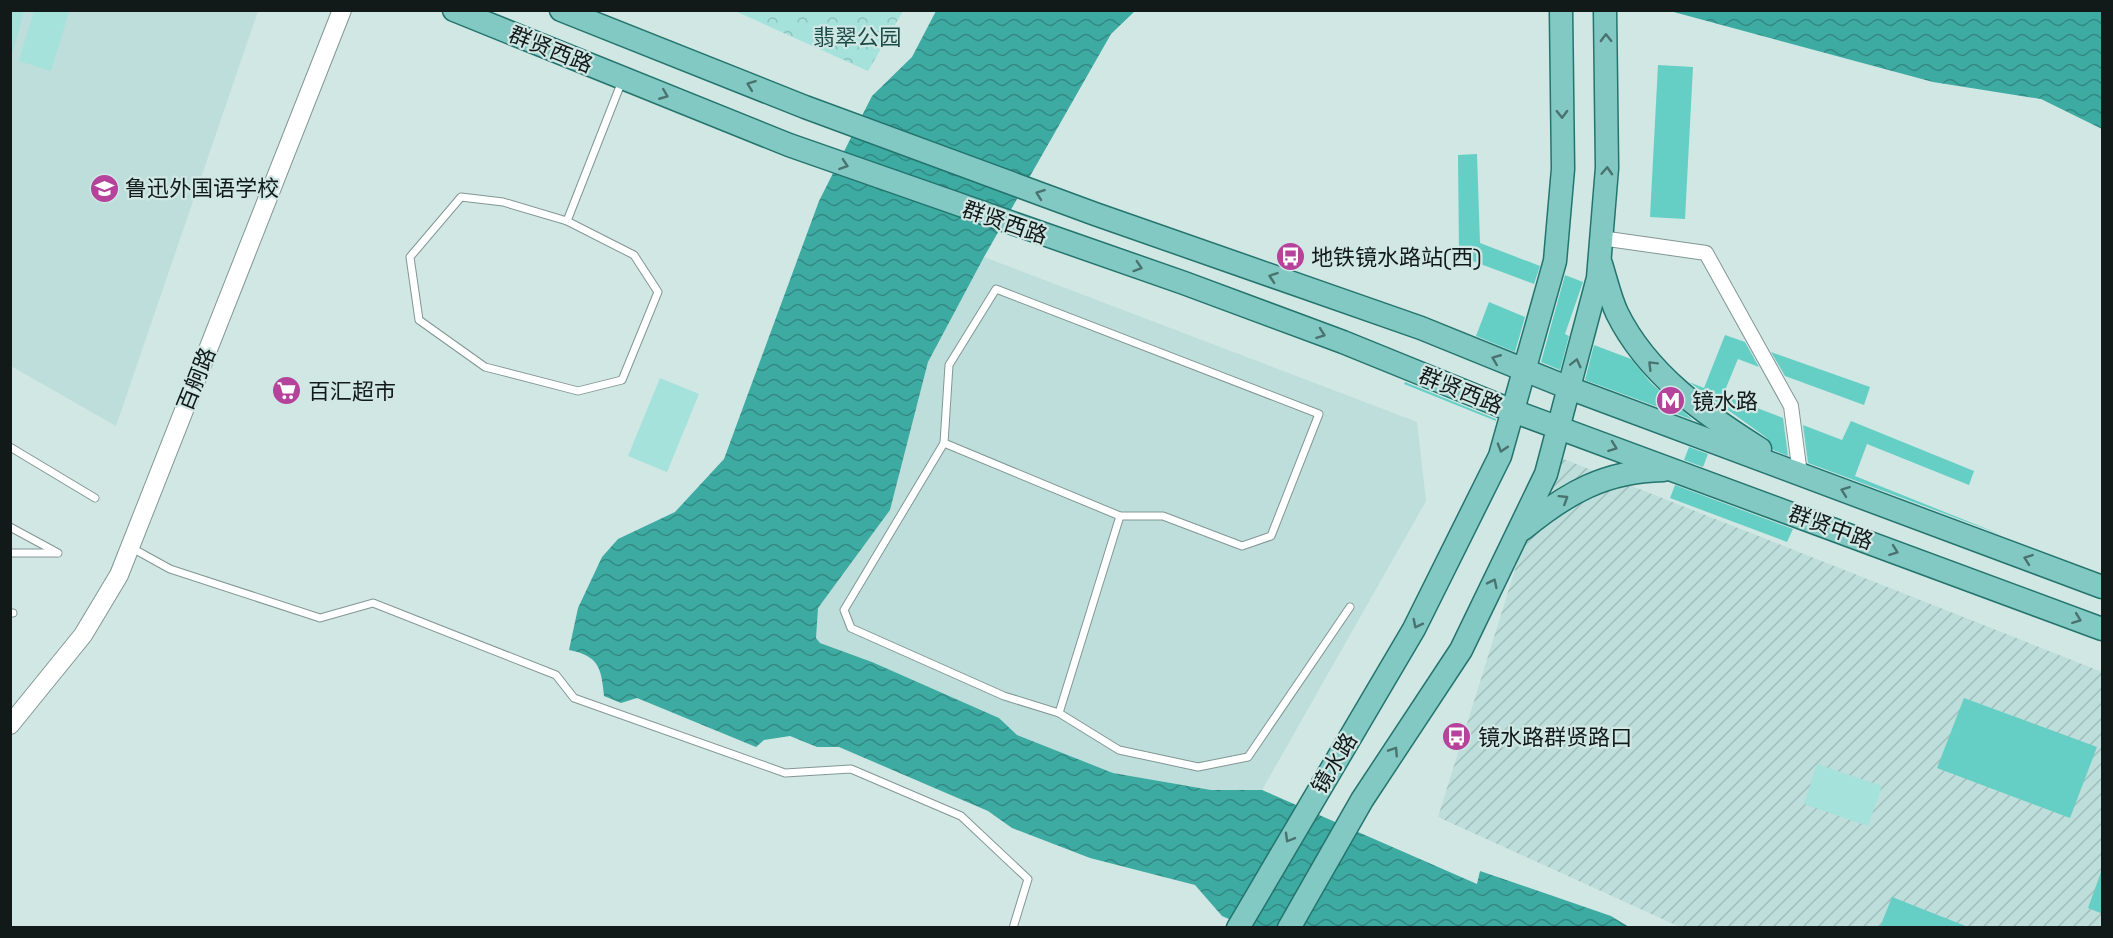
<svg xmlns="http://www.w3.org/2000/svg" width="2113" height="938" font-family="'Space Grotesk','Noto Sans SC',sans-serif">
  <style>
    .built { fill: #bddeda }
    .industrial { fill: url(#industrial-furrows) }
    .grass { fill: #a5e2dc }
    .park { fill: url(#park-crowns) }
    .water { fill: url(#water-waves) }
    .building { fill: #65cfc6 }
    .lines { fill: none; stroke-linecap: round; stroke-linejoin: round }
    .service-casing { stroke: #829795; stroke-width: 9 }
    .minor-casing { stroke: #829795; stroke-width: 16 }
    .tertiary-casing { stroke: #829795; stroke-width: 20 }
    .primary-casing { stroke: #24746e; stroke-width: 25 }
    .service { stroke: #fff; stroke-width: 7 }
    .minor { stroke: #fff; stroke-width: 14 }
    .tertiary { stroke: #fff; stroke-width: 18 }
    .primary { stroke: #82c9c4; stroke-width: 22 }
    .oneway { stroke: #4a726e }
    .labels { text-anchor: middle; stroke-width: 4.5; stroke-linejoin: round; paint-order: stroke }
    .park-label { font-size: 22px; fill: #1b4b47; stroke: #d0e7e4 }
    .street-label { font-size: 22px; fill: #121a19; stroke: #d0e7e4 }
    .poi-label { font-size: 22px; fill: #121a19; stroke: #d0e7e4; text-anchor: start }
  </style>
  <defs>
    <pattern id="industrial-furrows" width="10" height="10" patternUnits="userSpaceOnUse" patternTransform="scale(1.5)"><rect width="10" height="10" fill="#bddeda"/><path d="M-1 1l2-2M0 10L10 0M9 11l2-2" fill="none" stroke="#a1beba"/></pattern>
    <pattern id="park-crowns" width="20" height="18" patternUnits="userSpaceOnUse" patternTransform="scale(1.5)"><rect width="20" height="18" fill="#a5e2dc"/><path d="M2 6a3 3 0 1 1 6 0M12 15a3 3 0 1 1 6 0" fill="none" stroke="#8dc1bc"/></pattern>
    <pattern id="water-waves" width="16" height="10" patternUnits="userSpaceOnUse" patternTransform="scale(1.5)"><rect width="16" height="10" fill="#3daba2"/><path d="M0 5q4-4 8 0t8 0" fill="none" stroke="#328a83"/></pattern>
  </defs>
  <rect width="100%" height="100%" fill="#d0e7e4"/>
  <g class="built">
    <polygon points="11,11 258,11 116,426 11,366"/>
    <polygon points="984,257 1417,422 1426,501 1262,790 1211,790 1113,773 1017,735 999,718 872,662 820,643 816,638 817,608 890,510 928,362"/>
  </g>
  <polygon class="industrial" points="1551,454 2102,672 2102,927 1680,927 1438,817"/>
  <g class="grass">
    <polygon points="10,11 24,11 11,58 10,58"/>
    <polygon points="34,11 69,11 51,71 19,61"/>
    <polygon points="660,378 699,394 667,472 628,456"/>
    <polygon points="1817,764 1882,786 1868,826 1804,804"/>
  </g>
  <polygon class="park" points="735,11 903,10 903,11 868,71"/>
  <g class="water">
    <path d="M936,11H1135L1111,34L984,257L928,362L890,510L818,608L816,638L820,643L872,662L999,718L1017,735L1113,773L1211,790H1262L1477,884L1480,871L1611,916L1629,927H1247L1222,916L1195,885L1090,858L1012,828L988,811L839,747H817L790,736L764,740L756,747L637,698L621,703L604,696C601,669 600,656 569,650L578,608L602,557L618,539L675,512L724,459L819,201L872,96L912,57Z"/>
    <polygon points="1670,11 2102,11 2102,129 2041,99 1933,82"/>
  </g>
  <g class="building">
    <polygon points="1658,65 1693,67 1685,219 1650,217"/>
    <polygon points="1477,154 1480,243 1540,266 1534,284 1459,256 1458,155"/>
    <polygon points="1565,275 1583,282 1565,334 1569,336 1560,370 1541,362"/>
    <polygon points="1489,302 1525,317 1515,352 1476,336"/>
    <polygon points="1725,335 1745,342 1759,367 1738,359 1723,395 1783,418 1788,456 1773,450 1767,438 1689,382 1704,388"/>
    <polygon points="1594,345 1631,359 1651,383 1693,420 1585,380"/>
    <polygon points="1771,352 1870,387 1864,405 1785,376"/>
    <polygon points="1405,382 1496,419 1496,421 1404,384"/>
    <polygon points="1851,421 1974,471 1969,485 1867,444 1855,476 2002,535 1808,463 1803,425 1842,440"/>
    <polygon points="1689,447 1708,454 1703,467 1684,460"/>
    <polygon points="1675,485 1793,529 1787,542 1670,498"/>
    <polygon points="1964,698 2097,747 2070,818 1937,768"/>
    <polygon points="2101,872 2103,872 2103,914 2088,908"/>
    <polygon points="1892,897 1968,927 1880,927"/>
  </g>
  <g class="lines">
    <defs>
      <g id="service">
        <polygon points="461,197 503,202 567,221 634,255 658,292 622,380 578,391 485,367 419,320 410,257"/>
        <polyline points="567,221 622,81"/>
        <polygon points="996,289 1319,414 1271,536 1242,546 1163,516 1120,516 944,443 949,365"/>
        <polyline points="944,443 844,610 851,628 1004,696 1059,713 1119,750 1198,767 1248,757 1350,607"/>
        <polyline points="10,447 95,498"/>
        <polyline points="10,527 58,553"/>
        <polyline points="132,548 170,569 320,618 373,603 556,675 574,698 785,773 851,769 961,816 1028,879 1013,928"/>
        <polyline points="10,553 56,553"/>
        <polyline points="10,613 13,613"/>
        <polyline points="1059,713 1120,516"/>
      </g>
      <polyline id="minor" points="1601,238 1706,253 1791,406 1800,474"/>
      <polyline id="tertiary" points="10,725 83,635 119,575 342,10"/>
      <g id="primary">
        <polyline points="454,10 789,145 1184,283 1343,342 1513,411 2102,629"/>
        <polyline points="561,10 805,107 1095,214 1421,328 1569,388 2102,587"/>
        <path d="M1601,264C1606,280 1610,298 1617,313C1647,374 1704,414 1760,449"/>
        <path d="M1523,529C1567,493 1605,471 1663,470"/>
        <polyline points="1238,928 1414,629 1500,456 1555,261 1563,169 1561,10"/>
        <polyline points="1289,928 1362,800 1461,650 1546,474 1598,278 1607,168 1605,10"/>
      </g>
    </defs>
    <use href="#service" class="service-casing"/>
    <use href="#minor" class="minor-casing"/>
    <use href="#tertiary" class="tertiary-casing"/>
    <use href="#primary" class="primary-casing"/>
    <use href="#service" class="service"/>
    <use href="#minor" class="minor"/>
    <use href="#tertiary" class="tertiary"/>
    <use href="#primary" class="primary"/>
  </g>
  <defs><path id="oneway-chevron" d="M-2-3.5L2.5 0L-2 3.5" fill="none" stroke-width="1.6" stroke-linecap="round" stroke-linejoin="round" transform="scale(1.5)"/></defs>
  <g class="oneway">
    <use href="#oneway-chevron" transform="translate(1606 38) rotate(-91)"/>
    <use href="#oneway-chevron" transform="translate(751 85) rotate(-159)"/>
    <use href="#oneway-chevron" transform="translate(664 95) rotate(22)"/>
    <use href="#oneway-chevron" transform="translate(1562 114) rotate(89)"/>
    <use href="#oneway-chevron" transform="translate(844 165) rotate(19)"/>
    <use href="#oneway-chevron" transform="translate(1607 171) rotate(-87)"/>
    <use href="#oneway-chevron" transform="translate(1040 194) rotate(-160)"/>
    <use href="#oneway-chevron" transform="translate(1138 267) rotate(18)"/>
    <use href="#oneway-chevron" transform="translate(1273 277) rotate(-161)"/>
    <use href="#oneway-chevron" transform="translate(1321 334) rotate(20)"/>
    <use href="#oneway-chevron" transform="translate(1496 359) rotate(-158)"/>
    <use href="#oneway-chevron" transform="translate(1576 363) rotate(-76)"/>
    <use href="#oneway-chevron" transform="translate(1652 365) rotate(-135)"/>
    <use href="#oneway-chevron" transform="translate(1613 447) rotate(20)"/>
    <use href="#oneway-chevron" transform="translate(1502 448) rotate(107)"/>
    <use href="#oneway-chevron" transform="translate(1845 491) rotate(-160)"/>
    <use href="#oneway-chevron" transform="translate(1564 499) rotate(-32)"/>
    <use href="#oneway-chevron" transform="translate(1894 551) rotate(20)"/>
    <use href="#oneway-chevron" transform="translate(2028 559) rotate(-160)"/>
    <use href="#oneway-chevron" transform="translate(1493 583) rotate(-64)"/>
    <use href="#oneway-chevron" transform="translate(2077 619) rotate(21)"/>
    <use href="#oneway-chevron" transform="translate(1417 624) rotate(117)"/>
    <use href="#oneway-chevron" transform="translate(1394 751) rotate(-57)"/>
    <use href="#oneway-chevron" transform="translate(1289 838) rotate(120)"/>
  </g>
  <defs>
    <symbol id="school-disc" viewBox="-11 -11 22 22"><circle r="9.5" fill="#b5429b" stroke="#d0e7e4"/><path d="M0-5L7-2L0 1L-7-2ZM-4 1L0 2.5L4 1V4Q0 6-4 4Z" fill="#fff"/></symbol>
    <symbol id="bus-disc" viewBox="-11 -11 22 22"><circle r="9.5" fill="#b5429b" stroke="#d0e7e4"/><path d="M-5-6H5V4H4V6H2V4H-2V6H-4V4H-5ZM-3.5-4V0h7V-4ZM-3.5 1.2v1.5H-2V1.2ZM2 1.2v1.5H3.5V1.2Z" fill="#fff"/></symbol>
    <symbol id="supermarket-disc" viewBox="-11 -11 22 22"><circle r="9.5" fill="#b5429b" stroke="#d0e7e4"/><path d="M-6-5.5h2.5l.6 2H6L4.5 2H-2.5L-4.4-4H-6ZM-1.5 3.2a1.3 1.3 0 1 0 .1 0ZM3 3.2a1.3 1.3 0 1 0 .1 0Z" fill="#fff"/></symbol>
    <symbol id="metro-disc" viewBox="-11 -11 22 22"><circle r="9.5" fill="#b5429b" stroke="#d0e7e4"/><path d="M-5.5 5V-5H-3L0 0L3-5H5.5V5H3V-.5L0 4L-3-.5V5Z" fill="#fff"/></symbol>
  </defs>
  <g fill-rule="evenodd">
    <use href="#school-disc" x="88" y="172" width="33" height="33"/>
    <use href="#bus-disc" x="1274" y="240" width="33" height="33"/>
    <use href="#supermarket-disc" x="270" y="374" width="33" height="33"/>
    <use href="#metro-disc" x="1654" y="384" width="33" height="33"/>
    <use href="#bus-disc" x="1440" y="720" width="33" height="33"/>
  </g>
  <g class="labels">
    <g class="park-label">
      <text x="857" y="45">翡翠公园</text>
    </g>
    <g class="street-label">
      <text transform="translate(551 49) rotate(22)" y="8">群贤西路</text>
      <text transform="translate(1005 222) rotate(19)" y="8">群贤西路</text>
      <text transform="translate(196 379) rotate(-68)" y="8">百舸路</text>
      <text transform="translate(1461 390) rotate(22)" y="8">群贤西路</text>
      <text transform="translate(1831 527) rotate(20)" y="8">群贤中路</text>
      <text transform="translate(1334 763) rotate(-59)" y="8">镜水路</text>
    </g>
    <g class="poi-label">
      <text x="125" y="196">鲁迅外国语学校</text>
      <text x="1311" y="265">地铁镜水路站(西)</text>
      <text x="308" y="399">百汇超市</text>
      <text x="1692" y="409">镜水路</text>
      <text x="1478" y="745">镜水路群贤路口</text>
    </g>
  </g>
  <rect width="2113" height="938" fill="none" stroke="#121a19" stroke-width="24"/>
</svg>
